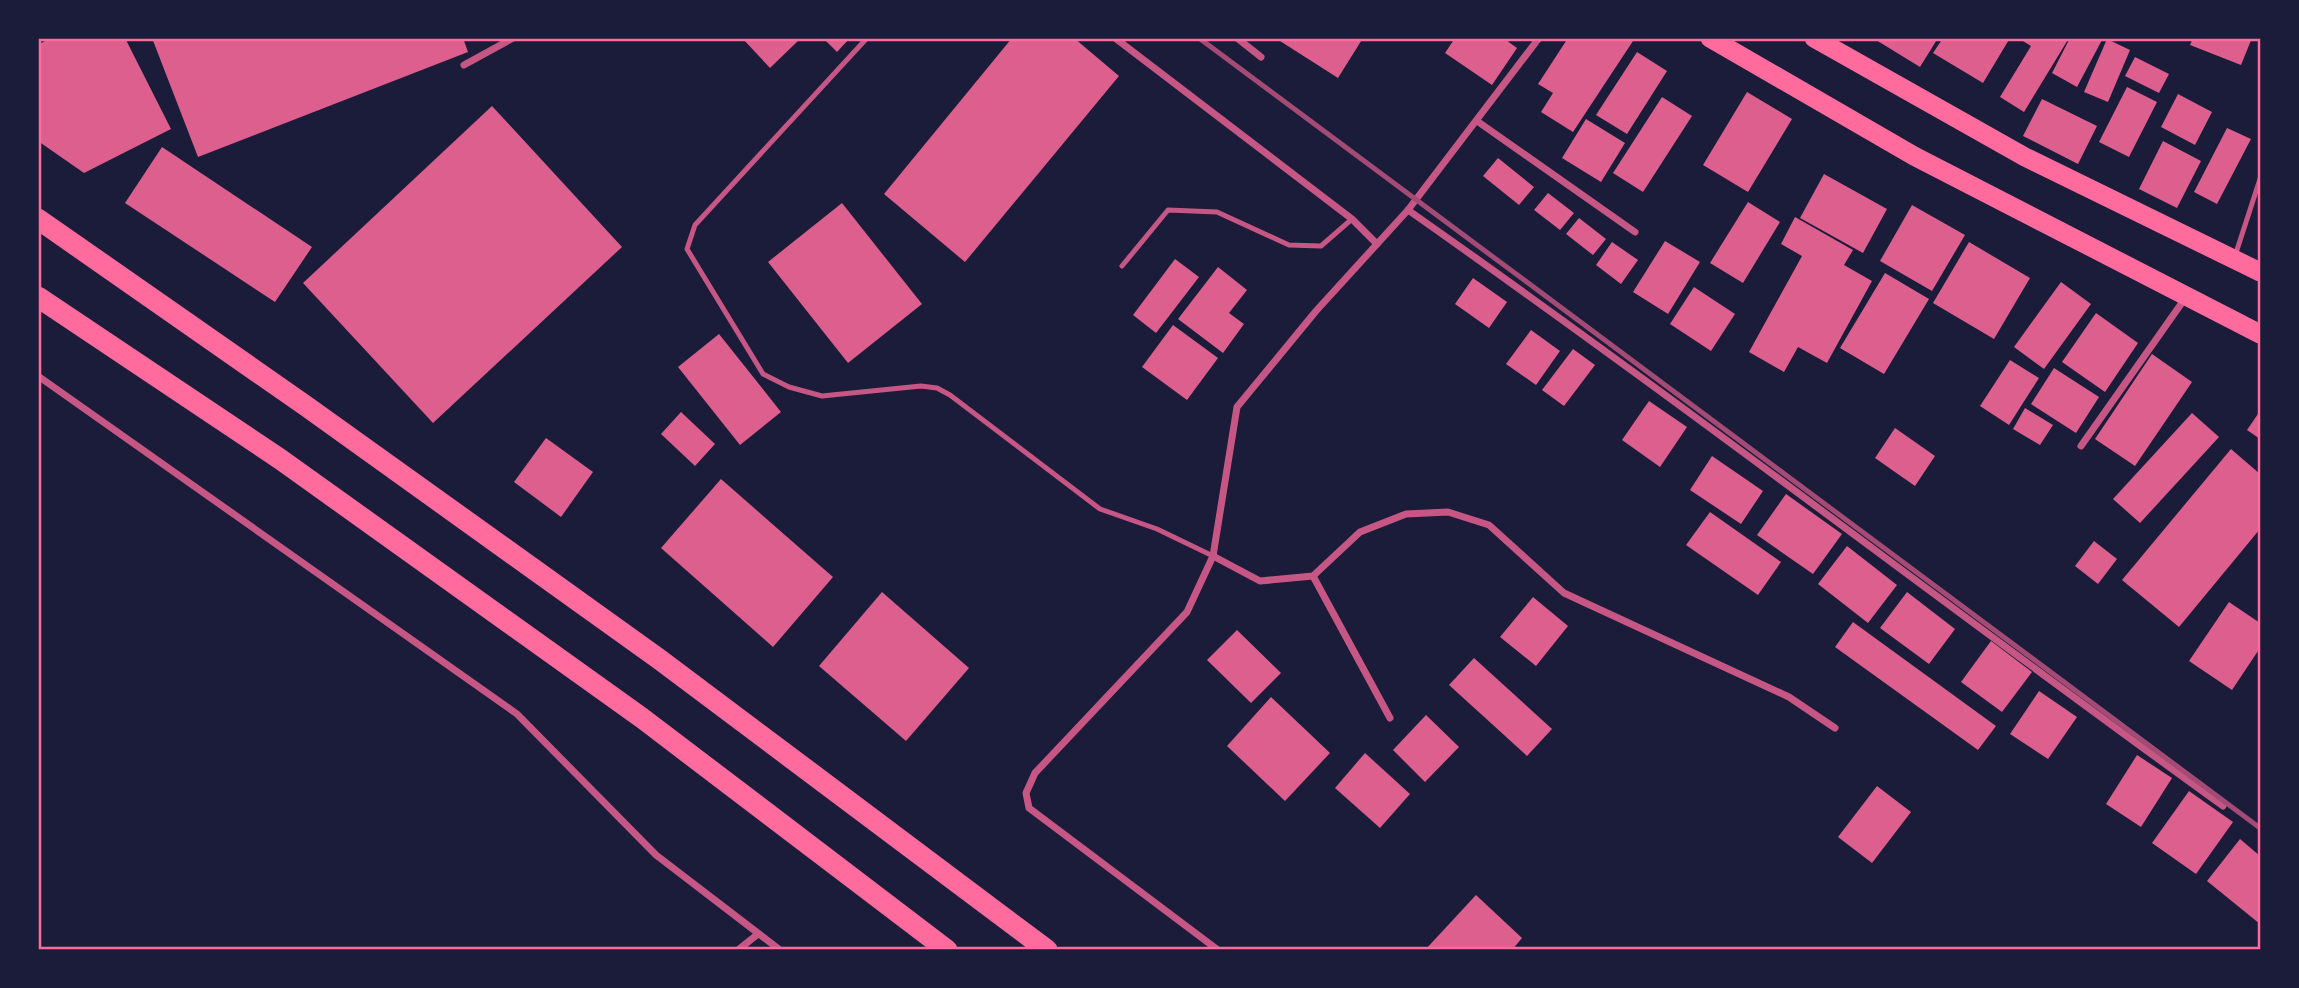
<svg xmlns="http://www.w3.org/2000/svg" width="2299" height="988" font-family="Helvetica,sans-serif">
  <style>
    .building { fill: #dd5f8e }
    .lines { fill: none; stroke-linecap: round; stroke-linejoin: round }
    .service { stroke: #c65784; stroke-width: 5 }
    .minor { stroke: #c65784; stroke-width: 7 }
    .trunk { stroke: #ff6b9d; stroke-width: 19 }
    .motorway { stroke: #ff6b9d; stroke-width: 21 }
    .rail { stroke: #a44b75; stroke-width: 5 }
    .neatline { fill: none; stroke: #ff6b9d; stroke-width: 2.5 }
  </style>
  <rect width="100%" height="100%" fill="#1b1b3a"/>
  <g class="building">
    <polygon points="50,38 125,38 171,129 84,173 38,141 38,45"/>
    <polygon points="152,38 463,38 468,52 198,157"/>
    <polygon points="742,38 801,38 770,68"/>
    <polygon points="823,38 850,38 837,52"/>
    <polygon points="1012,38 1074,38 1119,76 965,262 884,194"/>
    <polygon points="1281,38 1363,38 1338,78 1280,41"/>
    <polygon points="1455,38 1503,38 1517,48 1492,85 1445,53"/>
    <polygon points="1568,38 1630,38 1633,41 1573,132 1541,112 1553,93 1538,84"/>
    <polygon points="1877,38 1938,38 1920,67 1876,40"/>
    <polygon points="1943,38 2010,38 1983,83 1933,53"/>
    <polygon points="2018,38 2069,38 2024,112 2000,97 2031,46"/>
    <polygon points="2070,38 2102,40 2077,87 2052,73"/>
    <polygon points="2193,38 2252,38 2241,65 2190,45"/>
    <polygon points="2107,39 2130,50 2108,102 2084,92"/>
    <polygon points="1637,52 1667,71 1627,134 1596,115"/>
    <polygon points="2135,57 2169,74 2159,93 2125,76"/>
    <polygon points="2127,87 2157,102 2129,157 2099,142"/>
    <polygon points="1747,92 1792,119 1748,192 1703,165"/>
    <polygon points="2178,94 2212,112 2195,145 2161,127"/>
    <polygon points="1662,97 1692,116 1643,192 1613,173"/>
    <polygon points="2042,99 2097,126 2078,164 2023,136"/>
    <polygon points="492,106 622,247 433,423 303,283"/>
    <polygon points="1586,119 1625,143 1601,182 1562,158"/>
    <polygon points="2227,128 2251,139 2217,204 2194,192"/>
    <polygon points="2163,141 2201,161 2177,208 2139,189"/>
    <polygon points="162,147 312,247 275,302 125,203"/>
    <polygon points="1498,158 1534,187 1519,205 1483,176"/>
    <polygon points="1824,174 1887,209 1863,253 1800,218"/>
    <polygon points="1548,193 1574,213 1560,230 1534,210"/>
    <polygon points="1748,202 1780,222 1743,283 1710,263"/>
    <polygon points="842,203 922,304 848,363 768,262"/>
    <polygon points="1912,205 1965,235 1932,291 1880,261"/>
    <polygon points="1795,217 1853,250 1844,265 1872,281 1827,363 1798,347 1784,372 1749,352 1802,256 1781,244"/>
    <polygon points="1579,218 1606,239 1593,255 1566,234"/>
    <polygon points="1665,241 1700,262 1668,314 1633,292"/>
    <polygon points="1612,242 1638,260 1621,284 1596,265"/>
    <polygon points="1969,242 2030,278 1994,339 1933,303"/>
    <polygon points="1175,259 1199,277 1156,333 1133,315"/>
    <polygon points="1218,267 1247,290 1229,313 1244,324 1223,353 1178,319"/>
    <polygon points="1885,273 1929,299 1884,374 1840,348"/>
    <polygon points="1473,278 1507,302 1489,328 1455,304"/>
    <polygon points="2061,282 2091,304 2044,369 2014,347"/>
    <polygon points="1694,287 1735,314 1711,351 1670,324"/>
    <polygon points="2096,313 2138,343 2105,392 2062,362"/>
    <polygon points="1173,325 1218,358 1187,400 1142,367"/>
    <polygon points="1531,330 1560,351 1536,385 1506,364"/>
    <polygon points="719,334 781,412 740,445 678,367"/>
    <polygon points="1573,349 1595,365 1564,406 1542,390"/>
    <polygon points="2152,354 2192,382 2135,466 2095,439"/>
    <polygon points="2010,360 2039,378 2009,425 1980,406"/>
    <polygon points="2054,368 2099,397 2076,433 2031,404"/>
    <polygon points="1649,401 1687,427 1660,467 1622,440"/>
    <polygon points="2025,408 2053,425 2040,445 2013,429"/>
    <polygon points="2260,411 2260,439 2247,430"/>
    <polygon points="681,412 715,444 695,466 661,434"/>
    <polygon points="2192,413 2219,437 2140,523 2113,499"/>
    <polygon points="1895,428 1935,456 1915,486 1875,458"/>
    <polygon points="546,438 593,472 561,517 514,482"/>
    <polygon points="2231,449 2260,474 2260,529 2179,627 2122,580"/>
    <polygon points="1712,456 1763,491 1741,524 1690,490"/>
    <polygon points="721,479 833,577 773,647 661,548"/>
    <polygon points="1786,494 1842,534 1813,574 1757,535"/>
    <polygon points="1710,512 1781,562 1758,595 1686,545"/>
    <polygon points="2094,541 2117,559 2098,584 2075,566"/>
    <polygon points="1847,546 1897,585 1868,623 1818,584"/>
    <polygon points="882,592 969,668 906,741 819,666"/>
    <polygon points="1907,592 1955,629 1929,664 1880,628"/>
    <polygon points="1533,597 1568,626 1536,666 1500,637"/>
    <polygon points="2229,602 2260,623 2260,648 2232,690 2189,661"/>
    <polygon points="1853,622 1996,726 1978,750 1835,647"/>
    <polygon points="1237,630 1281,673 1251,703 1207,660"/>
    <polygon points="1991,641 2032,672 2002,712 1961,682"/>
    <polygon points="1474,658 1552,729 1527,756 1449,685"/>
    <polygon points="2039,691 2077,717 2048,759 2010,734"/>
    <polygon points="1271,697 1330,753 1285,801 1227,746"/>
    <polygon points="1426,715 1459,747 1425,782 1393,750"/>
    <polygon points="1365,753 1410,794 1380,828 1335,788"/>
    <polygon points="2137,755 2172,778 2141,827 2106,804"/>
    <polygon points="1877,786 1911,812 1872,863 1838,837"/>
    <polygon points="2189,791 2233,822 2196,874 2152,843"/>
    <polygon points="2240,839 2260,856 2260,924 2207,881"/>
    <polygon points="1476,895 1522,938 1512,950 1425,950"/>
  </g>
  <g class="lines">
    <g class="service">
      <polyline points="867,38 695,225 687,249 763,374 789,387 822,396 921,386 937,388 950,395 1100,509 1157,529 1213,556"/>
      <polyline points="2235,256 2260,179"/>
      <polyline points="1122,266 1168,210 1217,212 1289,245 1321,246 1352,219"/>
    </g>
    <g class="minor">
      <polyline points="1115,38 1352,219 1377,244"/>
      <polyline points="1237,38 1261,57"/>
      <polyline points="464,65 513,38"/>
      <polyline points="1477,121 1635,232"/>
      <path d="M1408,210C1683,403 1950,609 2223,806"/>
      <polyline points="38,376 517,714 656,855 780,950"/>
      <polyline points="2081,446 2186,297"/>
      <polyline points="1213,556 1260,581 1313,576 1360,532 1406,514 1448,512 1489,525 1564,593 1789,697 1835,728"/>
      <polyline points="1313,576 1390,718"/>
      <polyline points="738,950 758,934"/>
      <polyline points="1218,950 1029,808 1026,793 1035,773 1187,612 1213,556 1237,407 1316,311 1408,210 1539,38"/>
    </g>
    <g class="trunk">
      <polyline points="1710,38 1914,156 2260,334"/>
      <polyline points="1814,38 2025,157 2260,272"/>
    </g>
    <g class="motorway">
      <polyline points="38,219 306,406 659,659 1047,950"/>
      <polyline points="38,297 280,459 642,718 947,950"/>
    </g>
    <polyline class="rail" points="1199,38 2260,828"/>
  </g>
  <rect width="2299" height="988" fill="none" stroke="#1b1b3a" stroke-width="80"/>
  <rect x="40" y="40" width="2219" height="908" class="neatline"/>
</svg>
